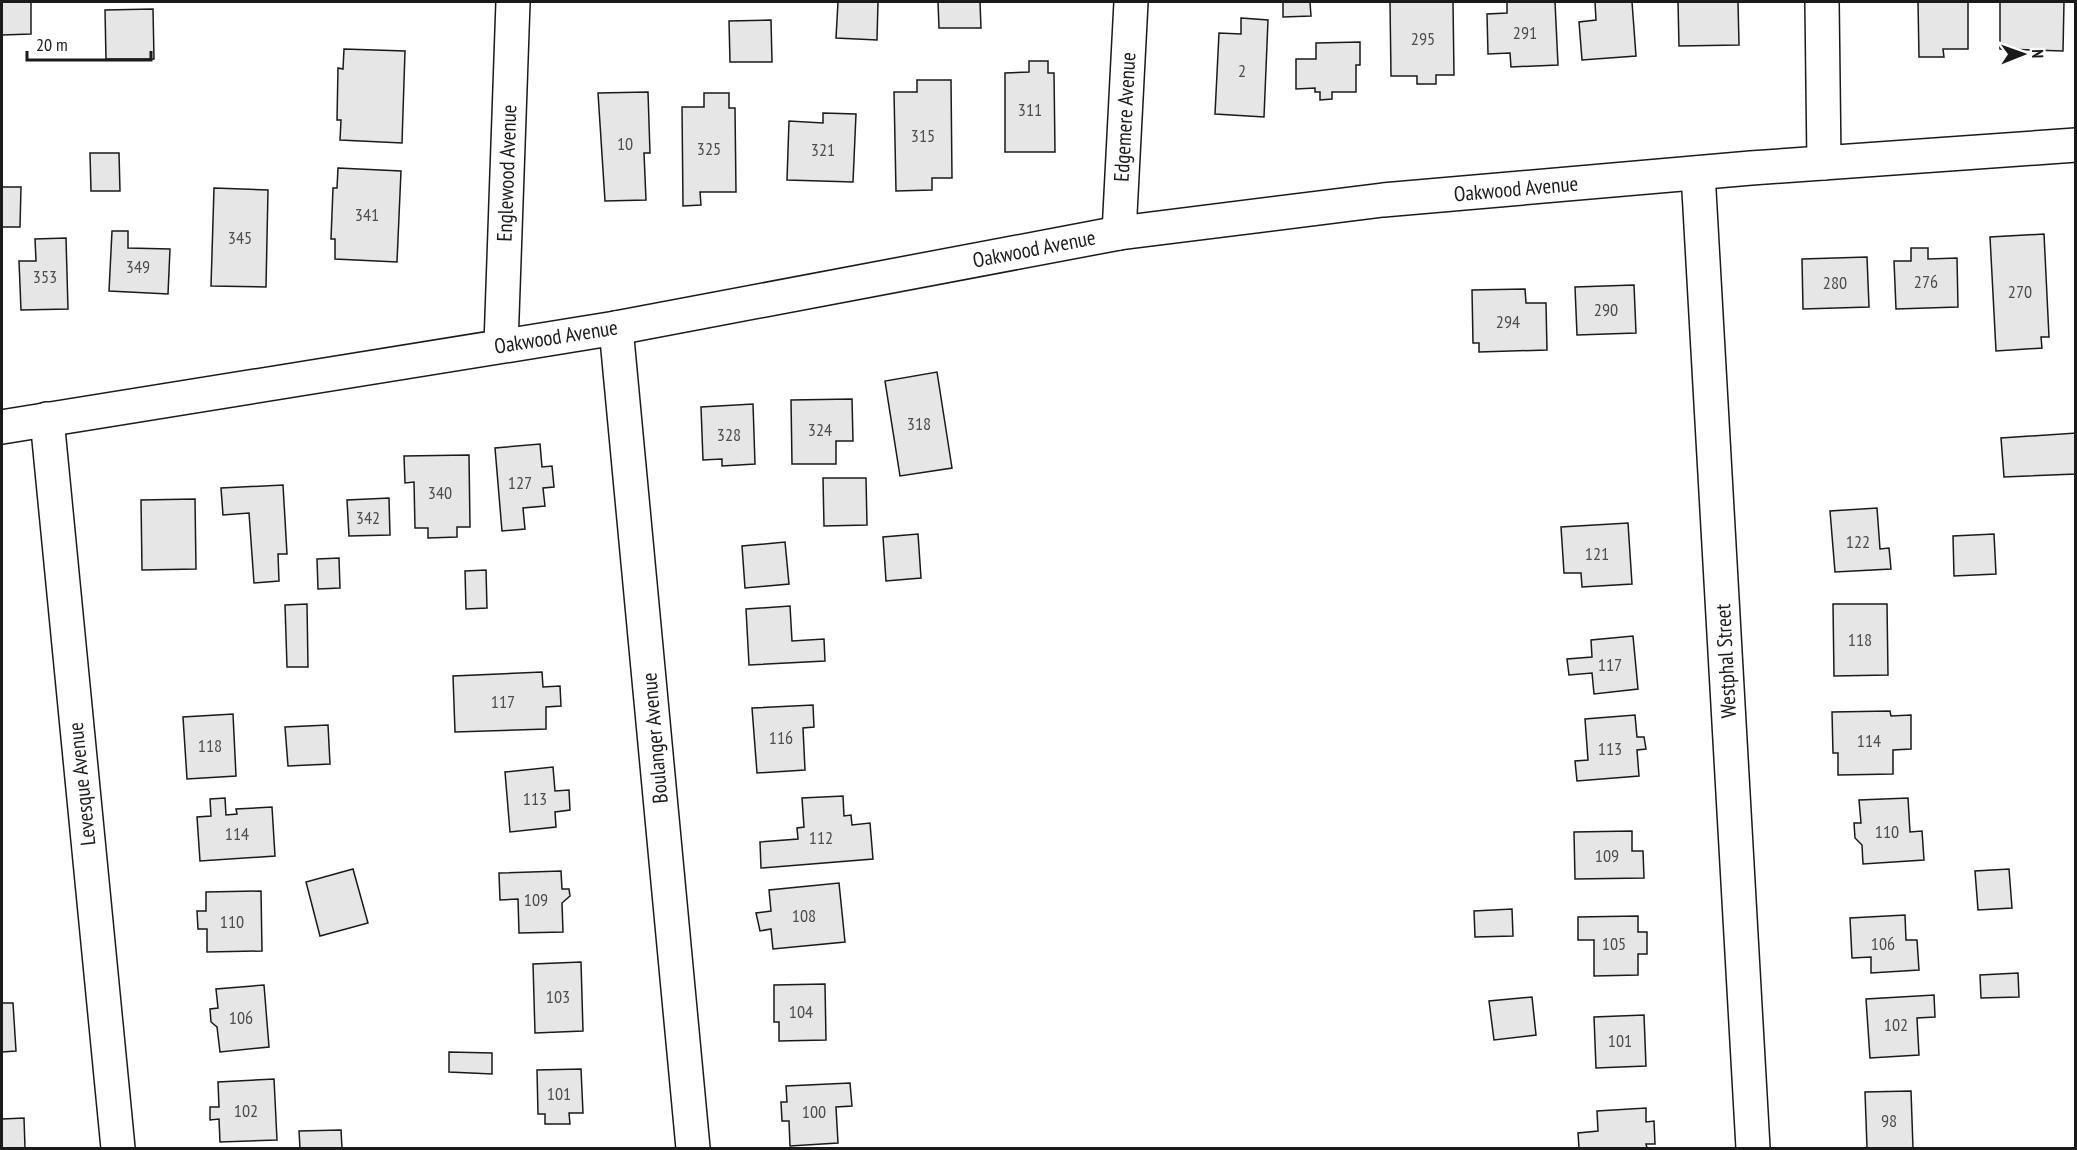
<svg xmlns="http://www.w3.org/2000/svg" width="2077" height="1150" font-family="'PT Sans Narrow',sans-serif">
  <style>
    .building { fill: #e6e6e6; stroke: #1a1a1a; stroke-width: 1.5 }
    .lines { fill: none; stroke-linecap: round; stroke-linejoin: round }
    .street-casing { stroke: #1a1a1a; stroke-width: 36 }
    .secondary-casing { stroke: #1a1a1a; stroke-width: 36 }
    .street { stroke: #fff; stroke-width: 33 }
    .secondary { stroke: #fff; stroke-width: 33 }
    .labels { text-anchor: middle; stroke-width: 4.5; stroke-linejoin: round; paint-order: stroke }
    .number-label { font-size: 18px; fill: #4d4d4d }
    .street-label { font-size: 21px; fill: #1a1a1a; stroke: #fff }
  </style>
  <rect width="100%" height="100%" fill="#fff"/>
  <g class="building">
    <polygon points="2,2 31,2 31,34 2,35"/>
    <polygon points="838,2 878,2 877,40 836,38"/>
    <polygon points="938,2 980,2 981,28 939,28"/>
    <polygon points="1283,2 1310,2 1311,16 1283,17"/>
    <polygon points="1390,2 1453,2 1454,75 1436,75 1436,84 1417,84 1417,76 1391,76"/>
    <polygon points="1507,2 1555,2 1558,65 1511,67 1510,53 1488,54 1487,14 1507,13"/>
    <polygon points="1595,2 1632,2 1636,56 1582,60 1579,22 1596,20"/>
    <polygon points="1678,2 1738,2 1739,45 1679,46"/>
    <polygon points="1918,2 1968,2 1968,49 1943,49 1944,57 1919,57"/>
    <polygon points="2000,2 2064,2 2063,51 2000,49"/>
    <polygon points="153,9 154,59 106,59 105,10"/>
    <polygon points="1241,18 1268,20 1264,117 1215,114 1219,33 1241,34"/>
    <polygon points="771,20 772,62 730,62 729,21"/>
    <polygon points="1360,42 1360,65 1356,65 1356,92 1332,92 1332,99 1320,100 1320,92 1315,92 1315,88 1296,89 1296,59 1316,59 1316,43"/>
    <polygon points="344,49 405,51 402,143 340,140 341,120 337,120 338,68 343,69"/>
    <polygon points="1029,61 1048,61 1048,73 1054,73 1055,152 1005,152 1005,73 1029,72"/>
    <polygon points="917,80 951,80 952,178 932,178 932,190 896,191 894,92 917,92"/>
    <polygon points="648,92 650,153 644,153 646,200 605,201 598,93"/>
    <polygon points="704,93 729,93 729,108 735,108 736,192 700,192 701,205 683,206 682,107 704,107"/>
    <polygon points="823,113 856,114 853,182 787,180 789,121 823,123"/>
    <polygon points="90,153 119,153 120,191 91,191"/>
    <polygon points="338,168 401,171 397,262 335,259 335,239 331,239 333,188 337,188"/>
    <polygon points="2,187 21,187 20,227 2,227"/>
    <polygon points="214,188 268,190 266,287 211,286"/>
    <polygon points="112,231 128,231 128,248 170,249 168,294 109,291"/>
    <polygon points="2044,234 2049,337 2041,337 2042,348 1996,351 1990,237"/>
    <polygon points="66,238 68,309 21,310 19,261 36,261 35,239"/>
    <polygon points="1911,248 1928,248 1928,259 1957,258 1958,307 1896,309 1894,261 1911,261"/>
    <polygon points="1867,257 1869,307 1803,309 1802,259"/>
    <polygon points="1634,285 1636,333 1577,335 1575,287"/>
    <polygon points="1525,289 1526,303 1546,303 1547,350 1479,352 1479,343 1473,343 1472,290"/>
    <polygon points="937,372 952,468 900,476 885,381"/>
    <polygon points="852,399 853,441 836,441 836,464 792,464 791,400"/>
    <polygon points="753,404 755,464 722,466 722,459 703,460 701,407"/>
    <polygon points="2076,433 2076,474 2004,477 2001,438"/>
    <polygon points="540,444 542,467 552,466 554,487 543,488 545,506 523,508 525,529 502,531 495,448"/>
    <polygon points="469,455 470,527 457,527 457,537 428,538 428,528 415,528 414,482 405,483 404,456"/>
    <polygon points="823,478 866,478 867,525 824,526"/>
    <polygon points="283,485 287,554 278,554 279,581 254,583 249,513 223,515 221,488"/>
    <polygon points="389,498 390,535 349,536 347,500"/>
    <polygon points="195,499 196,569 142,570 141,500"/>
    <polygon points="1877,508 1880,549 1889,548 1891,569 1835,572 1830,511"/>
    <polygon points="1628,523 1632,584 1582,587 1581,573 1564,573 1561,527"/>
    <polygon points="918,534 921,578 886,581 883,537"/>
    <polygon points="1994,534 1996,574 1954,576 1953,536"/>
    <polygon points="785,542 789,584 745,588 742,546"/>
    <polygon points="339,558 340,588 318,589 317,559"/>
    <polygon points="486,570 487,608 466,609 465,571"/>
    <polygon points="307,604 308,667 287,667 285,605"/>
    <polygon points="1833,604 1887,604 1888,675 1834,676"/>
    <polygon points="790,606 792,641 824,639 825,661 749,665 746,609"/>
    <polygon points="1633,636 1638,689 1594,694 1592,673 1569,675 1567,659 1592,657 1591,640"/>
    <polygon points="542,672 543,687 560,686 561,706 546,707 546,729 455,732 453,676"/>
    <polygon points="813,705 814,727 803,728 805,770 757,773 752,708"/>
    <polygon points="1890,711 1891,716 1911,715 1911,749 1893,750 1893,774 1838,775 1838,753 1833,753 1832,712"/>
    <polygon points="233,714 236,776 187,779 183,717"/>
    <polygon points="1635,715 1637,737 1644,737 1646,749 1637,750 1639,776 1577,781 1575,761 1588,760 1585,719"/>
    <polygon points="328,725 330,764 288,766 285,727"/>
    <polygon points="553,767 555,791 569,790 570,810 555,812 556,827 510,832 505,772"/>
    <polygon points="843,796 844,816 851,815 852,825 870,823 873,859 761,868 760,842 798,839 797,828 804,827 802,798"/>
    <polygon points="225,798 226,815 237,814 236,809 272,807 275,856 200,861 197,817 211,816 210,799"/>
    <polygon points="1908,798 1910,832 1922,831 1924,860 1863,864 1862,845 1855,838 1854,823 1861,823 1859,800"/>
    <polygon points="1632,831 1632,851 1643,851 1644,878 1575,879 1574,832"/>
    <polygon points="353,869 368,923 320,936 306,882"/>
    <polygon points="2009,869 2012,908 1978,910 1975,871"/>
    <polygon points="561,871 562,889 569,889 570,896 562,903 563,932 519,933 518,899 500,900 499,873"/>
    <polygon points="839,883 845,942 773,949 771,929 760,931 756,913 771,911 769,890"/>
    <polygon points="261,891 262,951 207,952 207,929 198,929 197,911 206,911 206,892"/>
    <polygon points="1512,909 1513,936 1475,937 1474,911"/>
    <polygon points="1905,915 1906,940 1917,940 1919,970 1871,973 1871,957 1852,958 1850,918"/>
    <polygon points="1638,916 1638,932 1647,932 1647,954 1638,954 1638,975 1594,976 1594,940 1578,940 1578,917"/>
    <polygon points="581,962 583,1031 535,1033 533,964"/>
    <polygon points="2018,973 2019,997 1981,998 1980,975"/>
    <polygon points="825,984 826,1040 779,1041 779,1022 774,1022 774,985"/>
    <polygon points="264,985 269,1047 220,1052 217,1027 211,1022 210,1009 218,1008 216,989"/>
    <polygon points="1934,995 1935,1017 1917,1018 1919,1055 1870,1058 1866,999"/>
    <polygon points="1532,997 1536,1035 1494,1040 1489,1001"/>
    <polygon points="2,1003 13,1003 16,1051 2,1052"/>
    <polygon points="1644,1015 1646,1066 1596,1068 1594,1017"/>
    <polygon points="449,1052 492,1053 492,1074 449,1072"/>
    <polygon points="581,1069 583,1113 569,1113 570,1124 545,1124 545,1114 538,1114 537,1070"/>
    <polygon points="274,1079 277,1140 220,1142 219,1119 210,1120 210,1107 219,1107 218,1082"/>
    <polygon points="850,1083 852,1106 836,1107 838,1143 790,1146 789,1121 782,1121 781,1102 787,1102 786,1086"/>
    <polygon points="1911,1091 1913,1148 1867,1148 1865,1092"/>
    <polygon points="1646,1108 1646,1122 1654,1121 1655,1144 1646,1144 1647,1148 1579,1148 1578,1133 1598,1131 1597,1111"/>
    <polygon points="24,1118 25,1148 2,1148 2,1119"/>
    <polygon points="341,1130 342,1148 300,1148 299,1131"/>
  </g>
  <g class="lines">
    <defs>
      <g id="street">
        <polyline points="1822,2 1824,163"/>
        <polyline points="1698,173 1753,1148"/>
        <polyline points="1119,233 1131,2"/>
        <polyline points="616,328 693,1148"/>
        <polyline points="501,345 513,2"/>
        <polyline points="47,419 118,1148"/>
      </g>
      <polyline id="secondary" points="2,427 616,328 1119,233 1383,200 1751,168 2076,145"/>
    </defs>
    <use href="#street" class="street-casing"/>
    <use href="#secondary" class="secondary-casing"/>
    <use href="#street" class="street"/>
    <use href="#secondary" class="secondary"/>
  </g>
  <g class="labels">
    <g class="number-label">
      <text x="1525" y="39">291</text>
      <text x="1423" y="45">295</text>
      <text x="1242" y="77">2</text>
      <text x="1030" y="116">311</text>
      <text x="923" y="142">315</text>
      <text x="625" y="150">10</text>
      <text x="709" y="155">325</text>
      <text x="823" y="156">321</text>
      <text x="367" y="221">341</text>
      <text x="240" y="244">345</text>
      <text x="138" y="273">349</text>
      <text x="45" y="283">353</text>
      <text x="1926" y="288">276</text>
      <text x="1835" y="289">280</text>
      <text x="2020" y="298">270</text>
      <text x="1606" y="316">290</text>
      <text x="1508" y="328">294</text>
      <text x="919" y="430">318</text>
      <text x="820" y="436">324</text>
      <text x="729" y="441">328</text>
      <text x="520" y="489">127</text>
      <text x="440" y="499">340</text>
      <text x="368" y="524">342</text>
      <text x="1858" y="548">122</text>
      <text x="1597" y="560">121</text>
      <text x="1860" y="646">118</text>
      <text x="1610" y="671">117</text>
      <text x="503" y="708">117</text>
      <text x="781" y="744">116</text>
      <text x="1869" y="747">114</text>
      <text x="210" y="752">118</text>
      <text x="1610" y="755">113</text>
      <text x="535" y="805">113</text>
      <text x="1887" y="838">110</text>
      <text x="237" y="840">114</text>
      <text x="821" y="844">112</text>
      <text x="1607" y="862">109</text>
      <text x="536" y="906">109</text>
      <text x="804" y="922">108</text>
      <text x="232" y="928">110</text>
      <text x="1614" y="950">105</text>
      <text x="1883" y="950">106</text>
      <text x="558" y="1003">103</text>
      <text x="801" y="1018">104</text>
      <text x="241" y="1024">106</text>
      <text x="1896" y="1031">102</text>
      <text x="1620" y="1047">101</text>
      <text x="559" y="1100">101</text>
      <text x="246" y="1117">102</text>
      <text x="814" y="1118">100</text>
      <text x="1889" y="1127">98</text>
    </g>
    <g class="street-label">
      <text transform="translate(1125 117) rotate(-87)" y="7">Edgemere Avenue</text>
      <text transform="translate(507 173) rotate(-88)" y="7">Englewood Avenue</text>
      <text transform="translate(1516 189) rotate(-5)" y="7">Oakwood Avenue</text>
      <text transform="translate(1034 249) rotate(-11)" y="7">Oakwood Avenue</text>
      <text transform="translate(556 337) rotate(-9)" y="7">Oakwood Avenue</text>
      <text transform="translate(1726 661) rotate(-93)" y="7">Westphal Street</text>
      <text transform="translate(655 738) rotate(-95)" y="7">Boulanger Avenue</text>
      <text transform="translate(82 784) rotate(-96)" y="7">Levesque Avenue</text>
    </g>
  </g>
  <rect width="2077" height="1150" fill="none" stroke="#1a1a1a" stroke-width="6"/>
  <g transform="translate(2023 54) rotate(89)" stroke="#ffffff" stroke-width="4.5" paint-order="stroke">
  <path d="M0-4.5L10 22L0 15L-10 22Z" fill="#1a1a1a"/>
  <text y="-9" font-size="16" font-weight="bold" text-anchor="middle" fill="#1a1a1a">N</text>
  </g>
  <path d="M27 51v9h124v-9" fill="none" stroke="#1a1a1a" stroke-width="3"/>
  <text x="36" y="51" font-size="18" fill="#1a1a1a" stroke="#ffffff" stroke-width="4.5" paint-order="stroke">20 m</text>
</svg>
